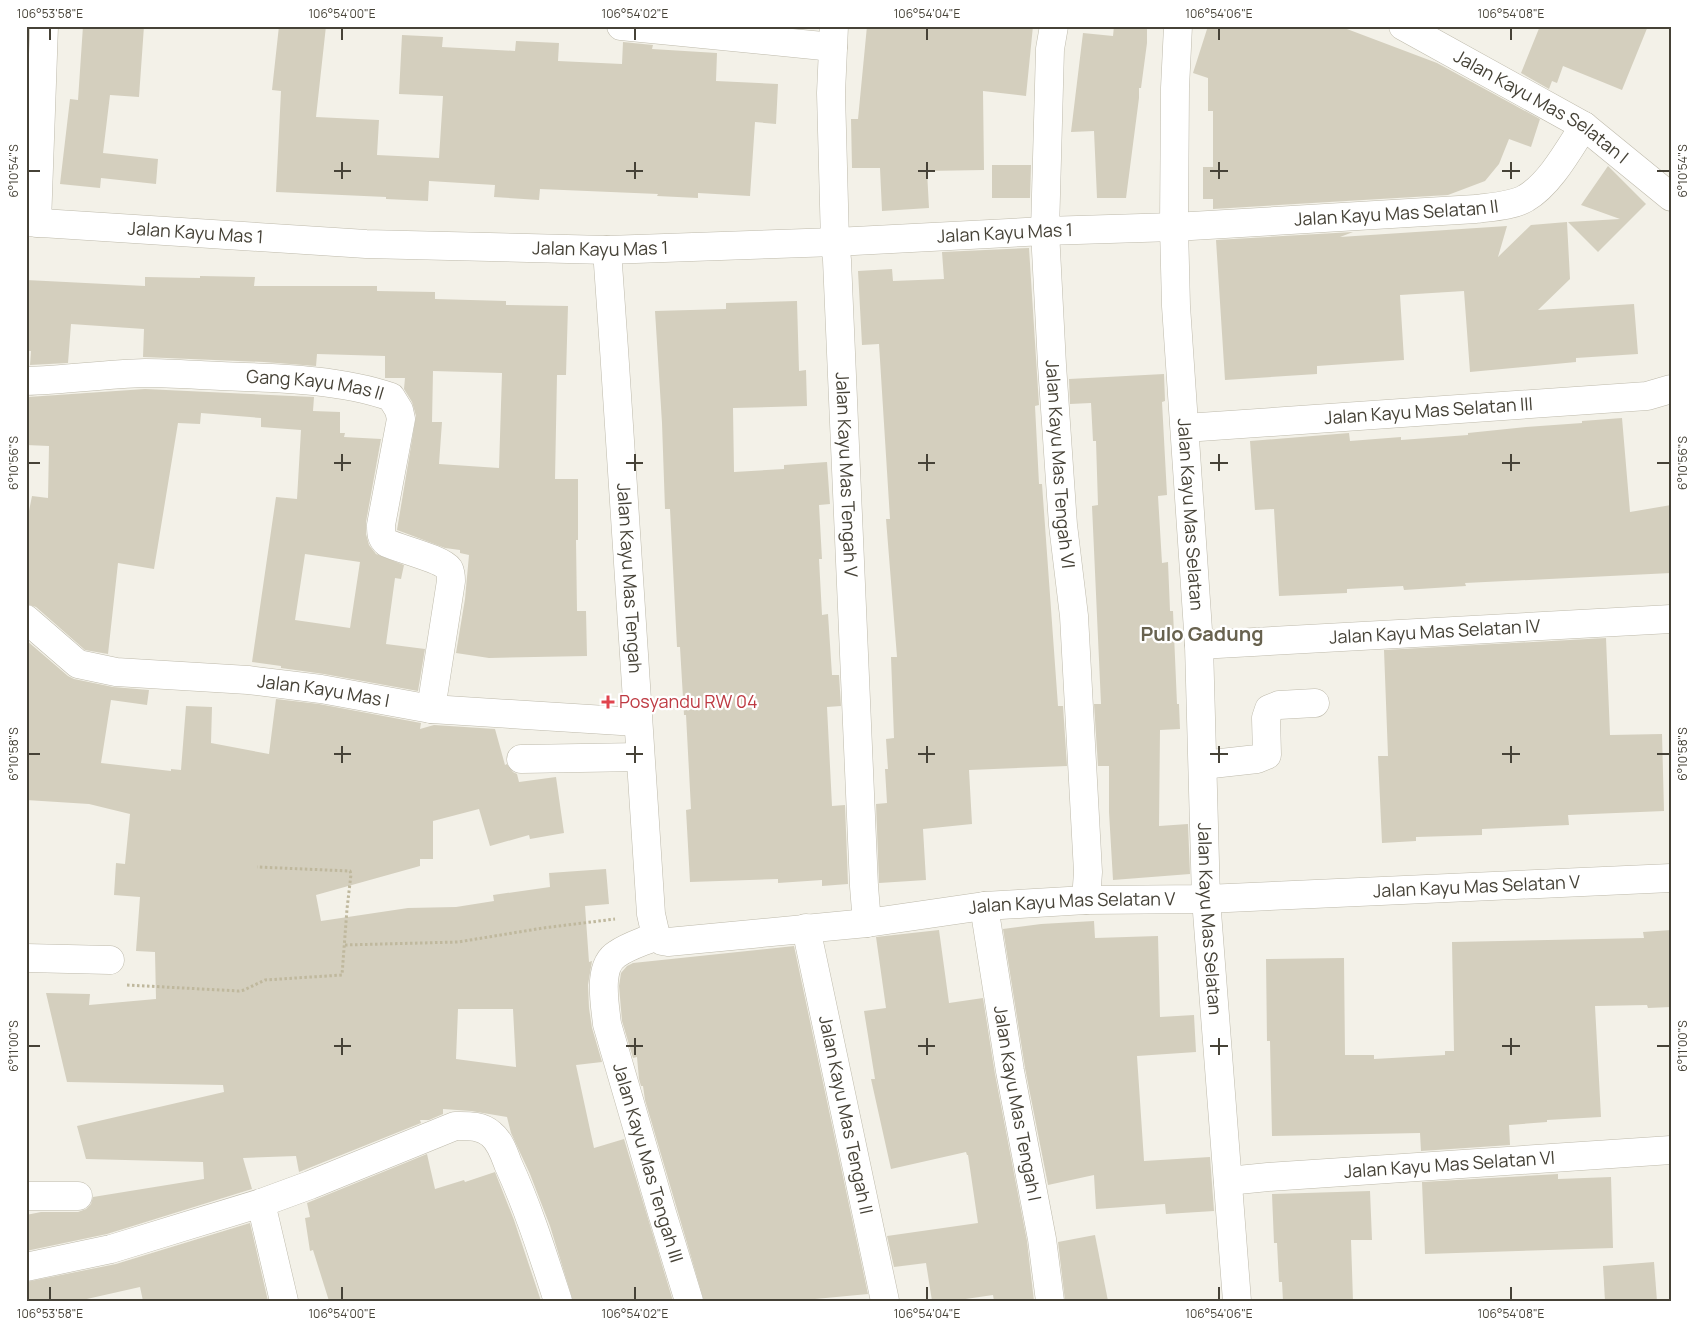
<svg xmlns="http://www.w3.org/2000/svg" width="1697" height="1327" font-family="Manrope,sans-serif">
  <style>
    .building { fill: #d4cfbe; fill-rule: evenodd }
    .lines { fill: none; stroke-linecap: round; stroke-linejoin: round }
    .minor-casing { stroke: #bebaab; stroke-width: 29 }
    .path { stroke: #bfb89d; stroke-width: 3; stroke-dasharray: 2.5 2.5; stroke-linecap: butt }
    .minor { stroke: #fff; stroke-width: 28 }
    .ticks { fill: none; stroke: #464237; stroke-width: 2 }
    .health-dot { fill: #e0444e; stroke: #fff; stroke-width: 2 }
    .labels { text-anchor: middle; stroke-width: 4.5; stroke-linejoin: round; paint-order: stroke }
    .street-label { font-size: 18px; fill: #464237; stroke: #fff }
    .health-label { font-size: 18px; fill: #be3a42; stroke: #fff; text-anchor: start }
    .quarter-label { font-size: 20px; font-weight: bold; fill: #68624f; stroke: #fff }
    .neatline { fill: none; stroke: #464237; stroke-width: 2 }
    .ticks-label { font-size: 12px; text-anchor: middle; fill: #464237 }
  </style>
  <rect width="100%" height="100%" fill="#f3f1e8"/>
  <g class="building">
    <polygon points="83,26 144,26 139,97 110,95 103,153 158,159 156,184 101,178 100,188 60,184 70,99 78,100"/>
    <polygon points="279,26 326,26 316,117 379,120 377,155 439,158 443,96 399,94 402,35 443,37 442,47 515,51 516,41 559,43 558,61 622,64 623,42 653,45 652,49 717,53 716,81 778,84 776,124 755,122 750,196 698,193 698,198 657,196 658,194 540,189 539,200 494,197 495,185 429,181 428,201 386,199 386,197 276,192 281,91 272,90"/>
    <polygon points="867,26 1033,26 1026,96 983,91 984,170 927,171 929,208 882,211 880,168 852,168 851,119 858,119"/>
    <polygon points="1114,26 1147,26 1147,43 1141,88 1139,88 1139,98 1126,198 1097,198 1094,131 1071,132 1083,33 1113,36"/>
    <polygon points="1208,26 1339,26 1437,63 1540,119 1531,147 1509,139 1499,164 1485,181 1448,195 1213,209 1213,199 1203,199 1203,167 1213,167 1213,111 1208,111 1208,78 1193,73"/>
    <polygon points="1540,26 1648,26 1622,90 1563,66 1557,83 1552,81 1549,89 1521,73"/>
    <polygon points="992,165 1031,165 1030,198 992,198"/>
    <polygon points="1608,166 1646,204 1598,252 1568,222 1620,219 1581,205"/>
    <polygon points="1567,222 1570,279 1538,310 1634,304 1638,354 1576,358 1576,362 1470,372 1464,291 1400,295 1404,360 1317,366 1317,374 1225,380 1216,240 1353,232 1340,237 1507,226 1498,257 1531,225"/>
    <polygon points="1029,248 1039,405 1035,406 1039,484 1042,484 1058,706 1063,706 1067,766 969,770 972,824 923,829 926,880 879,883 876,804 887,803 885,769 888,769 886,739 894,738 891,657 897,657 886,519 890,519 879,344 862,345 858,271 892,269 893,281 944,279 942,252"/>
    <path d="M200,276L255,277L254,286H377V291L435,292V299L506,301V305L568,306L566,375H557L555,479H578V540H576L577,611H586L587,656L489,658L456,653L465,599L469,555L460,553V550L445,548L397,530L416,416L412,402L404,389L405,378H385V356L317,354L316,366L264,362L143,357L144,329L71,324L68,363L30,365L31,351H26V280L145,286V277L200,278ZM433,371L502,373L499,468L439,464L442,422H432Z"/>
    <polygon points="797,301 799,371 806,370 807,406 733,408 734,472 784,469 784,465 827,462 830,504 819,505 822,559 819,559 822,615 828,614 832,675 839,675 841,706 827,707 832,806 845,805 848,884 822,886 822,880 778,883 778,879 690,882 686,810 691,809 686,715 684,715 680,647 677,647 670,509 665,509 662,423 655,311 726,309 726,303"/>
    <polygon points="1164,374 1165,401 1162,402 1167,495 1158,496 1162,563 1168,562 1170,611 1173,611 1177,704 1179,704 1180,729 1160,730 1159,826 1188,824 1190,874 1113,880 1109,812 1109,766 1098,766 1094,704 1101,704 1092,506 1098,505 1096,441 1093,441 1091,403 1070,404 1069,379"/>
    <path d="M145,389L314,397L313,411L340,412V433H345L344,437L381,439L366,522V534L369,545L376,554L404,565L401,579L395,578L386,644L425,649L418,691L324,674L281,668V666L252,662L276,497L297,499L301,430L261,427V418L201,413L200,424L178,423L154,569L118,563L108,654L85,650L36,607L26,604V526L32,496L48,498L49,446L26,445L28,397ZM305,554L360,562L350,628L295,620Z"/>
    <polygon points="1622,418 1630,512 1671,505 1671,573 1465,583 1466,586 1404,590 1403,586 1347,589 1347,593 1279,596 1274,509 1255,510 1250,441 1349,433 1350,441 1401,437 1401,440 1468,435 1468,433 1526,427 1582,423 1582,421"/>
    <polygon points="1606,638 1610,735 1662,734 1664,811 1568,815 1569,825 1482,829 1482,835 1416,837 1416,841 1382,843 1378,756 1388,756 1384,650"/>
    <path d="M26,640L68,676L74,679L113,687L149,690L147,705L111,700L101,763L171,771V769L181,770L186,706L212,707L211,743L269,754L276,699L319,704L421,723L420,729L434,725L495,729L505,765L507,764L513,772L517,774L519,782L556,777L564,833L530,839L529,835L490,846L479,809L433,821V859H420V866L316,895L321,921L408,908L456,907L494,901L493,895L550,887L549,873L606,869L609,904L585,906L589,962L592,961L588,985L589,1008L592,1028L602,1062L576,1065L594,1148L624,1139L673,1301H573L550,1226L530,1174L511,1133L507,1117L471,1111L443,1109V1114L429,1120H420L421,1123L299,1172L296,1156L243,1158L252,1189L107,1234L26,1251V1215L41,1212H78L86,1209L91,1204L93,1197L204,1179L203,1162L86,1159L77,1126L224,1092L223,1085L67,1082L46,993L90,994L89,1005L156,999L155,952L136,951L140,897L114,895L116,863L125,864L130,814L89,804L26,800ZM458,1009H513L516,1067L456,1059Z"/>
    <polygon points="1094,921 1095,938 1158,936 1160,1017 1194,1015 1196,1052 1137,1056 1144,1161 1210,1157 1214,1211 1166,1214 1165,1204 1096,1209 1094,1175 1048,1185 1025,1068 1003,929 1041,924"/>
    <polygon points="939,930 949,1003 983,998 995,1074 1027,1241 1034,1301 994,1301 993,1295 952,1301 932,1301 926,1263 894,1267 887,1236 978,1223 968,1155 967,1155 966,1152 891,1169 871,1079 875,1079 864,1011 886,1008 876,937"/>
    <polygon points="1671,930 1671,1007 1648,1008 1647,1005 1595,1006 1601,1117 1547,1120 1547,1122 1509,1125 1510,1145 1421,1151 1420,1133 1272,1136 1270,1041 1267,1041 1266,959 1344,958 1345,1055 1374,1055 1374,1059 1445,1055 1445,1051 1454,1051 1452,942 1644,938 1643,932"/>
    <polygon points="794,946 868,1294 794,1301 704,1301 645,1100 643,1086 641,1086 639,1079 637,1057 633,1058 622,1021 619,986 621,973 627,966 633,963"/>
    <polygon points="427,1154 435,1189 464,1180 465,1182 495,1172 514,1220 541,1301 329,1301 313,1250 310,1251 305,1218 310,1217 307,1203"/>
    <polygon points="1558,1174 1558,1179 1611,1177 1613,1248 1425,1254 1422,1182"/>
    <polygon points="1370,1191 1372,1240 1351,1240 1353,1301 1283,1301 1282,1282 1279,1282 1277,1243 1274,1243 1272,1194"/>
    <polygon points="250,1223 268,1301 143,1301 140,1287 78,1301 26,1301 26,1282 116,1264"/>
    <polygon points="1095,1235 1108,1301 1065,1301 1058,1242"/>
    <polygon points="1654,1262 1657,1301 1605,1301 1603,1266"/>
  </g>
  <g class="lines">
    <defs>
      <g id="minor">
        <polyline points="621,26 833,47"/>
        <path id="s1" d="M834,26L831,93L835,242L837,260L864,886L867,923"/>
        <path id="s2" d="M1054,26L1050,49L1045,231L1052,365L1063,525L1074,616L1088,872L1086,900"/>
        <path id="s3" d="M1178,26L1175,88L1174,227L1176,306L1199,645L1206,899L1237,1301"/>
        <path id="s4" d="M1403,26L1584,126L1671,197"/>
        <path id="s5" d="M26,222L366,244L607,250L835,242L1045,231L1174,227L1476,209C1490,207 1513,206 1526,198C1550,184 1569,149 1584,126"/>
        <polyline points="37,223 44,26"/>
        <path id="s6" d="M607,250C623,471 636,692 651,914L656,936"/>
        <path id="s7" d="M26,381C66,380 105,374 145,373C170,373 196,375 221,376C276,378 340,379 391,397L399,410L401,419L381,525C381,533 381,538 387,543C400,549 442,559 449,569C451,573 451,577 451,581L431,709"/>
        <path id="s8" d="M1185,428L1647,396L1671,389"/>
        <path id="s9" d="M26,619L78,664L116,672L248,680L321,689L431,709L637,722"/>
        <path id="s10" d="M1199,645L1671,619"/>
        <polyline points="521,759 640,757"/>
        <polyline points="1203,765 1257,759 1267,755 1266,718 1269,709 1279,705 1315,703"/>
        <path id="s11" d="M984,906L1010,1071L1042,1239L1050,1301"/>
        <path id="s12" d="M806,928L885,1301"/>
        <path id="s13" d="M656,936L662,941L668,942L867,923L984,906L1086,900L1206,899L1671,878"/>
        <path id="s14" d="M656,936C643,942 628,946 617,954C597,966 605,1004 607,1024L662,1213L689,1301"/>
        <polyline points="26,958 110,960"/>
        <path id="s15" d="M1228,1181L1268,1177L1671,1150"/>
        <polyline points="26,1196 78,1196"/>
        <polyline points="261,1203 284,1301"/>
        <path d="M26,1267L111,1249L261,1203L310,1185L455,1126C467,1126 481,1125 491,1134C500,1141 504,1153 508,1164C528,1207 543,1255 558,1301"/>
      </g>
    </defs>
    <use href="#minor" class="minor-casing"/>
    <g class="path">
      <polyline points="345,945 458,942 543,928 615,919"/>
      <polyline points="127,985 239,991 244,990 265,980 342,975 347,909 351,874 350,871 257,867"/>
    </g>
    <use href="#minor" class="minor"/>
  </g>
  <path class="ticks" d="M50,28V40M342,28V40M635,28V40M927,28V40M1219,28V40M1511,28V40M342,162V179M635,162V179M927,162V179M1219,162V179M1511,162V179M28,171H40M334,171H351M626,171H643M918,171H935M1210,171H1228M1502,171H1520M1657,171H1670M342,454V471M635,454V471M927,454V471M1219,454V471M1511,454V471M28,463H40M334,463H351M626,463H643M918,463H935M1210,463H1228M1502,463H1520M1657,463H1670M342,746V763M635,746V763M927,746V763M1219,746V763M1511,746V763M28,754H40M334,754H351M626,754H643M918,754H935M1210,754H1228M1502,754H1520M1657,754H1670M342,1038V1055M635,1038V1055M927,1038V1055M1219,1038V1055M1511,1038V1055M28,1046H40M334,1046H351M626,1046H643M918,1046H935M1210,1046H1228M1502,1046H1520M1657,1046H1670M50,1287V1300M342,1287V1300M635,1287V1300M927,1287V1300M1219,1287V1300M1511,1287V1300"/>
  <path class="health-dot" d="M605.5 694.5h5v5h5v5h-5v5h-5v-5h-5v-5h5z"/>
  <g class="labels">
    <g class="street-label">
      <text dy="6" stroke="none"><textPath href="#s4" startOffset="160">Jalan Kayu Mas Selatan I</textPath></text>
      <text dy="6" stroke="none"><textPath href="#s5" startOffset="1372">Jalan Kayu Mas Selatan II</textPath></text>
      <text dy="6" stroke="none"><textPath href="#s5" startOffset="170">Jalan Kayu Mas 1</textPath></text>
      <text dy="6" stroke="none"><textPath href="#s5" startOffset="980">Jalan Kayu Mas 1</textPath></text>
      <text dy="6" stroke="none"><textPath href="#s5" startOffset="575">Jalan Kayu Mas 1</textPath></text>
      <text dy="6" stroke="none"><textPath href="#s7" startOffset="290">Gang Kayu Mas II</textPath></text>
      <text dy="6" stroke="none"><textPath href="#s8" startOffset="244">Jalan Kayu Mas Selatan III</textPath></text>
      <text dy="6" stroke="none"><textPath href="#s2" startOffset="439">Jalan Kayu Mas Tengah VI</textPath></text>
      <text dy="6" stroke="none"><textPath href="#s1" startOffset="449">Jalan Kayu Mas Tengah V</textPath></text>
      <text dy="6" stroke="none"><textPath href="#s3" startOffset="489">Jalan Kayu Mas Selatan</textPath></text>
      <text dy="6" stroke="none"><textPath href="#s6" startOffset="329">Jalan Kayu Mas Tengah</textPath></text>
      <text dy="6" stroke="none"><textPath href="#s10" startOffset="236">Jalan Kayu Mas Selatan IV</textPath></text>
      <text dy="6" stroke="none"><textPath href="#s9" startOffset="316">Jalan Kayu Mas I</textPath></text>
      <text dy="6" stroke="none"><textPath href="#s13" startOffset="825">Jalan Kayu Mas Selatan V</textPath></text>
      <text dy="6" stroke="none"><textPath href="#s13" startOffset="420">Jalan Kayu Mas Selatan V</textPath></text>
      <text dy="6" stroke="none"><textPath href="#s3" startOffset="894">Jalan Kayu Mas Selatan</textPath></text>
      <text dy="6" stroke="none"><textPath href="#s11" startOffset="200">Jalan Kayu Mas Tengah I</textPath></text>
      <text dy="6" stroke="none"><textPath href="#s12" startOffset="191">Jalan Kayu Mas Tengah II</textPath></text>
      <text dy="6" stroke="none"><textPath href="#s14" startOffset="262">Jalan Kayu Mas Tengah III</textPath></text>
      <text dy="6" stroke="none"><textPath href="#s15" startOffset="222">Jalan Kayu Mas Selatan VI</textPath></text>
    </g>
    <g class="health-label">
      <text x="619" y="708">Posyandu RW 04</text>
    </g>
    <g class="quarter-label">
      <text x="1202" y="641">Pulo Gadung</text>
    </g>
  </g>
  <rect width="1697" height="1327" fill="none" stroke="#ffffff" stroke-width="55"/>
  <rect x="28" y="28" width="1642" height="1272" class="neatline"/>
  <g class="ticks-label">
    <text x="50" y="18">106°53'58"E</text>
    <text x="342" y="18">106°54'00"E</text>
    <text x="635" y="18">106°54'02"E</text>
    <text x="927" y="18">106°54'04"E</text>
    <text x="1219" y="18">106°54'06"E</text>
    <text x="1511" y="18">106°54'08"E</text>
    <text transform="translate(14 171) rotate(-90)" y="4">6°10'54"S</text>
    <text transform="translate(1683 171) rotate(-90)" y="4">6°10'54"S</text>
    <text transform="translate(14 463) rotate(-90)" y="4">6°10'56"S</text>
    <text transform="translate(1683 463) rotate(-90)" y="4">6°10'56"S</text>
    <text transform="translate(14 754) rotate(-90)" y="4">6°10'58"S</text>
    <text transform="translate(1683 754) rotate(-90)" y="4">6°10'58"S</text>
    <text transform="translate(14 1046) rotate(-90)" y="4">6°11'00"S</text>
    <text transform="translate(1683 1046) rotate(-90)" y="4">6°11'00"S</text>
    <text x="50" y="1318">106°53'58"E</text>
    <text x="342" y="1318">106°54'00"E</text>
    <text x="635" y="1318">106°54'02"E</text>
    <text x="927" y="1318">106°54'04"E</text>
    <text x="1219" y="1318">106°54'06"E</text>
    <text x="1511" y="1318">106°54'08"E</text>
  </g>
</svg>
